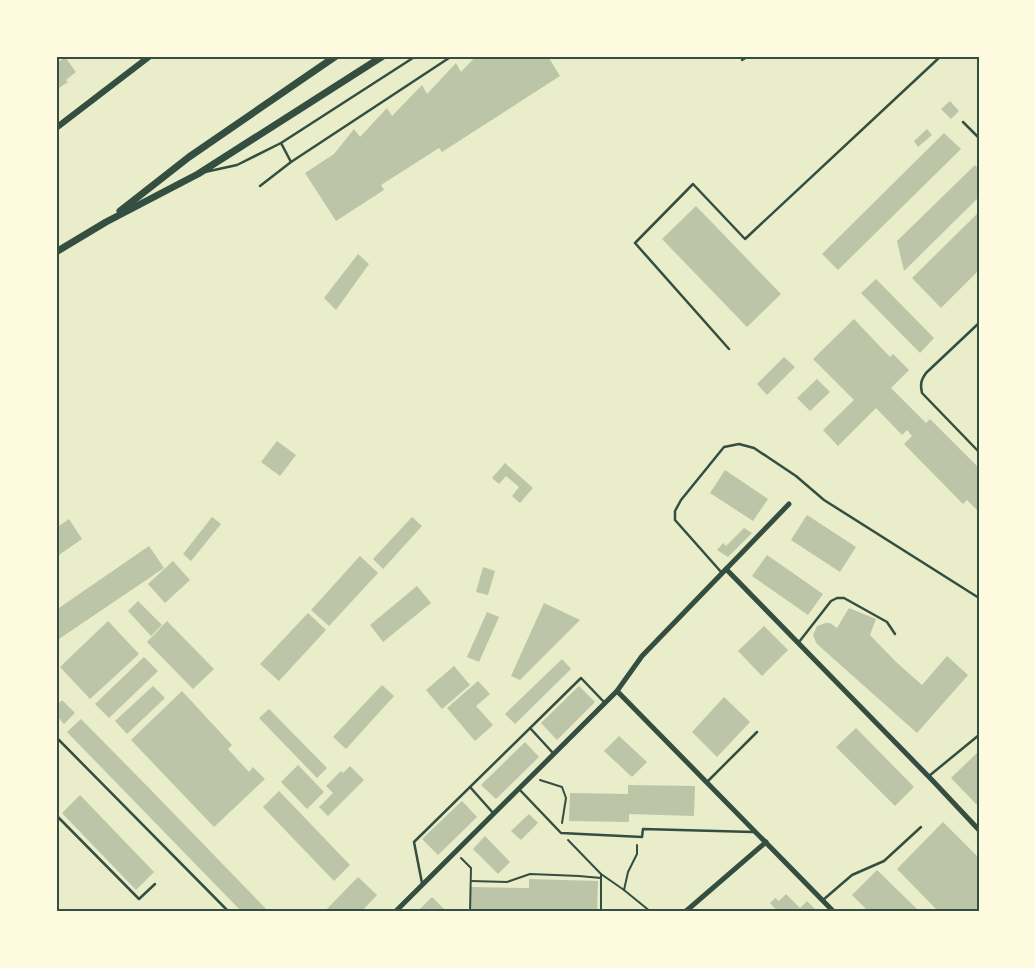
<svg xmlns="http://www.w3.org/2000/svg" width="1035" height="968" font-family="'PT Sans Narrow',sans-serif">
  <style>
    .building { fill: #bcc5a7 }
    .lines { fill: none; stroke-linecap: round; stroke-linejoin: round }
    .path { stroke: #344e41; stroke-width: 2 }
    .service { stroke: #344e41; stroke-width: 2.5 }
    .minor { stroke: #344e41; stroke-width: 5 }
    .tertiary { stroke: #344e41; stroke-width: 6 }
    .secondary { stroke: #344e41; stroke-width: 7 }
    .neatline { fill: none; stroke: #344e41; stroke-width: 2 }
  </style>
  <rect width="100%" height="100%" fill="#e9edc9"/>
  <g class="building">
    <polygon points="476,56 551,56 549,58 560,76 442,152 439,148 381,185 384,190 336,221 305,173 334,154 354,129 360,137 387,108 392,116 422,85 427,94 456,63 461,72"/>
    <polygon points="65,57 76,72 66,80 68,82 56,90 56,64"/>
    <polygon points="950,101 959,111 951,119 941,109"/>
    <polygon points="927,129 932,135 918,147 914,141"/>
    <polygon points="944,133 961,149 838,270 822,254"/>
    <polygon points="975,165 979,170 979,197 904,271 897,241"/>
    <polygon points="696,206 781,294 747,327 662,239"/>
    <polygon points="979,212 979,270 941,308 912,278"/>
    <polygon points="358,254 369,264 336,310 324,298"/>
    <polygon points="876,279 934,338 920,353 861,293"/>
    <polygon points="854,319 890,357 893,354 909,370 891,388 926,423 930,419 979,468 979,512 967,500 963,504 904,444 912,436 907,430 902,435 876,408 838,446 823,430 854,400 813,359"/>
    <polygon points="784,357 795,367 767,395 757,384"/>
    <polygon points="817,379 830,392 810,411 797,398"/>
    <polygon points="277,441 296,455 280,476 261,462"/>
    <polygon points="505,463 533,488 520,503 512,496 519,487 506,476 499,484 492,478"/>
    <polygon points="725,470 768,499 753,521 710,493"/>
    <polygon points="807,515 856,547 840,572 791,540"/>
    <polygon points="212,517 221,524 191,561 183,554"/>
    <polygon points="412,517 422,526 383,569 373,559"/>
    <polygon points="69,519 82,539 56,557 56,528"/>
    <polygon points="744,528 752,533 728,557 717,550 723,543 726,546"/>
    <polygon points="149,546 164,568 56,641 56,610"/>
    <polygon points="767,555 823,594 808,615 752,576"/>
    <polygon points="360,556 378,573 329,626 311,610"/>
    <polygon points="173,561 190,580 165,603 148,584"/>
    <polygon points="483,567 495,571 488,595 476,592"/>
    <polygon points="417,586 431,603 383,642 370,625"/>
    <polygon points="138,601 162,625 151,636 128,611"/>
    <polygon points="544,603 580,620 520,680 511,676"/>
    <polygon points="849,608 876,619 870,635 896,662 922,685 947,656 968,675 917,733 817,644 815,640 813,635 817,626 826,623 830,623 837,628"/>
    <polygon points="487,612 499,617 479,662 467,657"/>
    <polygon points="308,613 326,630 279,681 260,664"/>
    <polygon points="108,621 139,654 90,699 60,667"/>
    <polygon points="167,621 214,669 193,689 147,642"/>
    <polygon points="764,626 788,650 762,676 738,651"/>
    <polygon points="144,657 158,671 109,718 95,704"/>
    <polygon points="562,659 571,669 515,724 505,714"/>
    <polygon points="454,666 470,685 442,709 426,690"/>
    <polygon points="478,681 490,694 476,706 493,725 475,741 447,708"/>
    <polygon points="382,685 394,696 346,749 333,737"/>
    <polygon points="153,686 165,698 127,734 115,721"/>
    <polygon points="579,686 595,702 557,740 541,723"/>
    <polygon points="182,691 232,745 228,749 249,772 253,767 265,779 214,827 131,740"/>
    <polygon points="724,697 750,722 717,757 692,732"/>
    <polygon points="62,700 75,713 64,724 56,715 56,706"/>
    <polygon points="269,709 327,768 317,778 259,718"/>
    <polygon points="81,719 148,787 269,912 242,912 67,732"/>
    <polygon points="856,728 914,787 895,806 836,747"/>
    <polygon points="619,736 647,762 632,777 604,751"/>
    <polygon points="525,742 539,757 496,799 481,785"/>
    <polygon points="979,751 979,807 951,778"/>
    <polygon points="298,765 324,792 307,809 281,782"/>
    <polygon points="350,766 364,780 328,816 319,807 333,793 326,786 341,771 343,773"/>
    <polygon points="628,785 695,786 694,816 629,814 629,822 569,821 570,793 628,794"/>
    <polygon points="279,791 350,865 334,881 263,807"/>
    <polygon points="80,795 154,872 136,890 62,813"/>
    <polygon points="462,801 477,817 438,855 422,839"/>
    <polygon points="529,814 538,823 521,840 511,831"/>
    <polygon points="943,822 979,858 979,912 939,912 897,869"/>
    <polygon points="485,836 510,862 498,874 473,849"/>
    <polygon points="877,870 920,912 869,912 852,895"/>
    <polygon points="358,877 377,895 361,912 324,912"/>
    <polygon points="529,879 598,881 597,912 531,911 531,912 470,912 471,887 529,888"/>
    <polygon points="786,894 800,908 807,901 815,909 812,912 778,912 770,903 775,898 779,901"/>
    <polygon points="432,897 447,912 417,912"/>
  </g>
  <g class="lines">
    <g class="path">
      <polyline points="540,780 562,787 566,798 562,823"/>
      <polyline points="568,840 601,874 601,912"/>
      <polyline points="637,845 637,854 628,872 624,890 651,912"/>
      <polyline points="461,858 471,868 470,912"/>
      <polyline points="601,874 624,890"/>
      <polyline points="471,881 507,882 530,874 579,876 601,878"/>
    </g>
    <g class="service">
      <polyline points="742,60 749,56"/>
      <polyline points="963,122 979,138"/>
      <polyline points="281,143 291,162"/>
      <polyline points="205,172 237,165 281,143 416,56"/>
      <polyline points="260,186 291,162 452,56"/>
      <path d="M979,323L926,373C921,380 920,384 922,393L979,452"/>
      <polyline points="729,349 635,243 693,184 745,239 941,56"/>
      <polyline points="722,573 675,520 675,511 681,500 724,447 739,444 754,448 796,476 824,500 979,598"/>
      <polyline points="799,642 831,601 837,598 844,598 887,622 895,634"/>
      <polyline points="530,728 553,753"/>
      <polyline points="56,737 229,912"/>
      <polyline points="929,776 979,735"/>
      <polyline points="707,782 757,732"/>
      <polyline points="470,787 494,814"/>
      <polyline points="519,789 561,833 642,837 643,829 753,832"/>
      <polyline points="56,815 139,899 155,884"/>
      <polyline points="422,883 414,842 581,678 604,702"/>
      <polyline points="823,900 852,875 884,861 921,827"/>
    </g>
    <g class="minor">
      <polyline points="726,569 933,781 979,830"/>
      <polyline points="617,691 834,912"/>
      <polyline points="395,912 617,691 642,656 789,504"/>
      <polyline points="685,912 766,842"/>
    </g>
    <polyline class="tertiary" points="56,128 150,56"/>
    <g class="secondary">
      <polyline points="120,211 189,157 336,56"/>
      <polyline points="56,252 106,222 198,174 383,56"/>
    </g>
  </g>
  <rect width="1035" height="968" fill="none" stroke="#fefae0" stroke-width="115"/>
  <rect x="58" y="58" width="920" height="852" class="neatline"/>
</svg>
